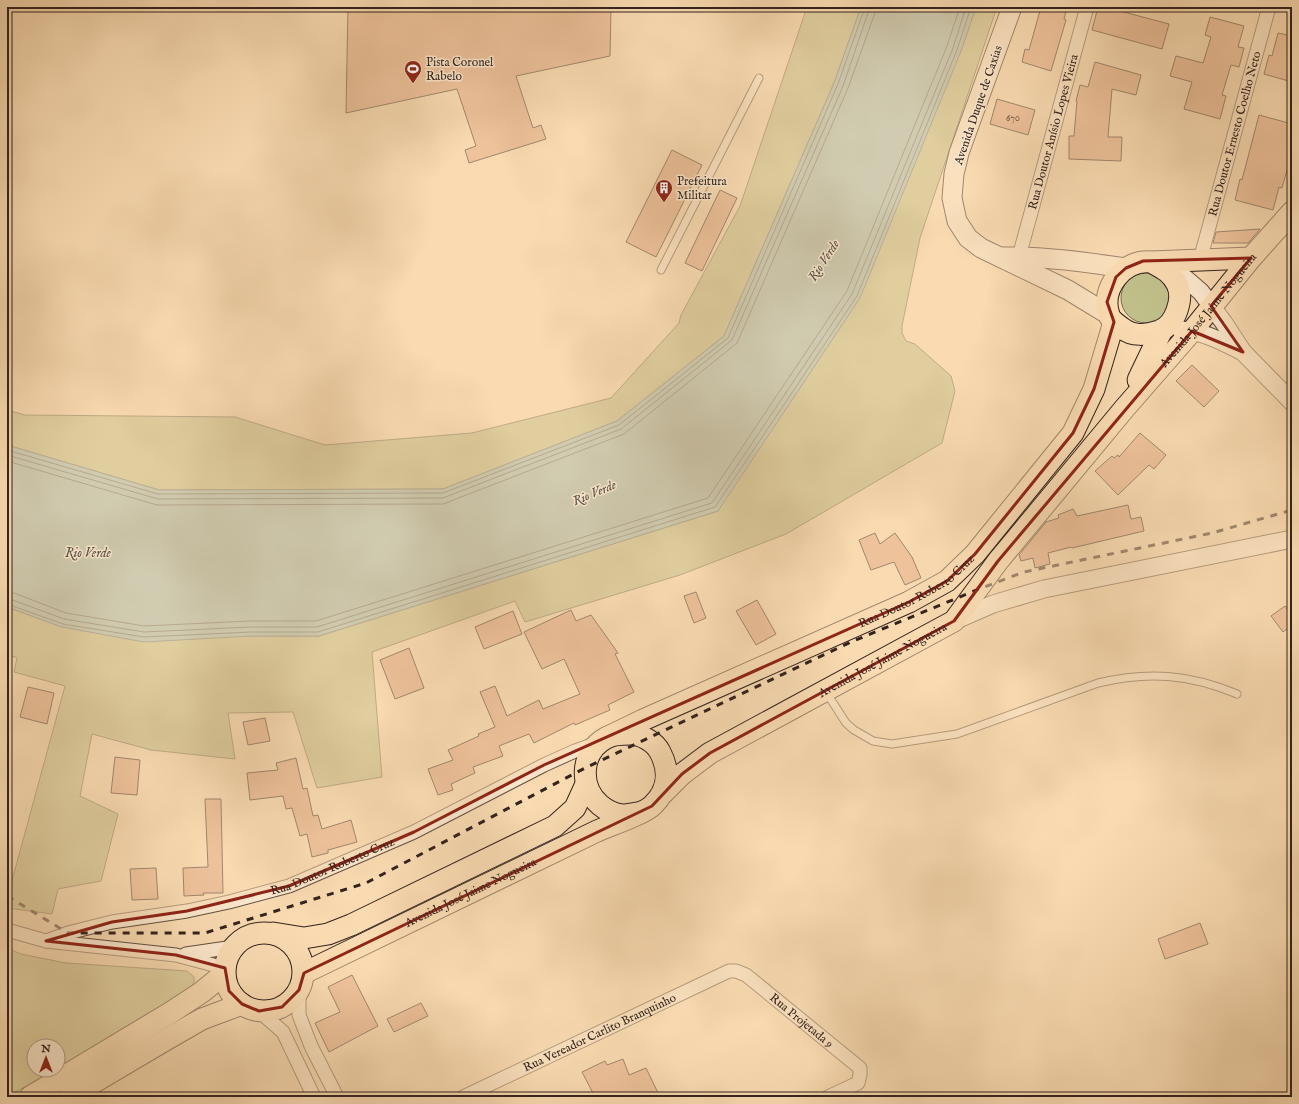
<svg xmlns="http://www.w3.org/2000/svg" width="1299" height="1104" font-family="'IM FELL English',serif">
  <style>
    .green { fill: #c0bf8a; stroke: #7a7154 }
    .water { fill: #9fbab2; stroke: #747e76 }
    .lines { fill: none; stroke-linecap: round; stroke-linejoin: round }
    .shore { stroke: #696e68; stroke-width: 1 }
    .building { fill: #dfa582; stroke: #33231d }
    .service-casing { stroke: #645142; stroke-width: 9 }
    .minor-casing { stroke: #645142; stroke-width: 15 }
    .tertiary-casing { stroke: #645142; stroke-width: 19 }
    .secondary-casing { stroke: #33231d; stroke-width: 21 }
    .primary-casing { stroke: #33231d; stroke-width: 23 }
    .service { stroke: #fbe7cc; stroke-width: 7 }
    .minor { stroke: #fbe7cc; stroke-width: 13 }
    .tertiary { stroke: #fbe7cc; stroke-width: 17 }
    .secondary { stroke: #fbe7cc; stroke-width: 19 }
    .primary { stroke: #f9dab1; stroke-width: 21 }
    .rail { stroke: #33231d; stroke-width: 3; stroke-dasharray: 7 7; stroke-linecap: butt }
    .marked { fill: none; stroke: #8f2418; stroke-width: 3; stroke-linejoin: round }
    .labels { text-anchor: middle; stroke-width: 3; stroke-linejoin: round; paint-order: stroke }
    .number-label { font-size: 10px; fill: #5e4436 }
    .poi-label { font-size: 12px; fill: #33231d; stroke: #fbe7cc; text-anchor: start }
    .street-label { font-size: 12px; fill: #33231d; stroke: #fbe7cc }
    .water-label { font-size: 13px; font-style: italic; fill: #53504a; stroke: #fbe7cc }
  </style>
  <rect width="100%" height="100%" fill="#f9dab1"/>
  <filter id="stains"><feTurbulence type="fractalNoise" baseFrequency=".005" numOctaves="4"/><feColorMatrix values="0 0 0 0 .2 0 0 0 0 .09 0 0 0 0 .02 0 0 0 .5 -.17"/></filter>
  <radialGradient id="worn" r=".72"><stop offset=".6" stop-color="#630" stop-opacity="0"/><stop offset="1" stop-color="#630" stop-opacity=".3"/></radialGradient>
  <g class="green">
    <polygon points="807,7 861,7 834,83 724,336 617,421 443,489 159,490 7,445 7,410 25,415 235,417 325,445 472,433 611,398 679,323 681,315 740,206"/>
    <polygon points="976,7 997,7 920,238 902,326 902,333 906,341 915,344 951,376 955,391 942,443 786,534 680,575 525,622 515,601 372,652 382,777 317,788 293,712 228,713 235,759 151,750 92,734 80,796 118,814 101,881 58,889 52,914 7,908 7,899 65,686 14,672 17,658 7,654 7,607 62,627 251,636 319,636 718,511 961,51"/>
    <circle cx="1146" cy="298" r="25"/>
    <polygon points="7,948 21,954 66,963 187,971 194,977 194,983 185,995 58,1068 58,1046 34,1046 34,1070 54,1070 7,1097"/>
  </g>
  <polygon class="water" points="861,7 976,7 961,51 860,298 718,511 319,636 251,636 144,642 62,627 7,607 7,445 159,490 443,489 617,421 724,336 834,83"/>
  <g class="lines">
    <g class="shore">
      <polyline points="7,450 158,494 443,493 619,425 728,338 838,84 865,7"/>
      <polyline points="7,455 158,499 443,498 621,429 732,340 843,86 870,7"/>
      <polyline points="7,461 157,505 443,504 624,434 737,343 848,88 875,13 876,7"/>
      <polyline points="7,592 14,593 66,613 144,626 250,621 316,621 708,498 847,291 947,46 960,7"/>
      <polyline points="7,598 64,619 144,632 251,627 317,627 712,503 852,294 953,48 966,7"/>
      <polyline points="7,604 63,624 144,637 251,632 318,632 715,507 857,296 957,50 971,7"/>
    </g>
  </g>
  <g class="building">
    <polygon points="348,7 611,7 610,56 516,76 533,128 541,125 546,139 469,163 465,150 476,146 457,89 346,113"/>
    <polygon points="1041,7 1067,7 1064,19 1066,20 1051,71 1022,62 1025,49 1029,50"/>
    <polygon points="1098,7 1105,7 1169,24 1162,49 1092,30"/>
    <polygon points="1210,17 1244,26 1238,47 1244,48 1239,67 1231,65 1222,95 1226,96 1220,119 1184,109 1192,82 1170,76 1176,56 1203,63 1211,37 1205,35"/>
    <polygon points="1278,33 1292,36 1292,82 1264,74 1269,55 1272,56"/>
    <polygon points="1095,62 1141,75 1136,95 1112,89 1108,137 1122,137 1121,161 1069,159 1069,136 1074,136 1077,101 1076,101 1080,85 1088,87"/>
    <polygon points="997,99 1035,110 1028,135 990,124"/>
    <polygon points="1259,115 1292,124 1292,152 1282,188 1279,187 1273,210 1235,200 1240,179 1242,180"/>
    <polygon points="672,150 702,165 656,257 626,242"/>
    <polygon points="720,190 737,198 702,271 685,263"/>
    <polygon points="1260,229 1248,243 1213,243 1216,232"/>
    <polygon points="1192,365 1219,391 1204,407 1176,381"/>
    <polygon points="1140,433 1166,455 1154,469 1149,465 1118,495 1095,471 1112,456 1114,458 1118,455 1119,457"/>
    <polygon points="1128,505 1131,519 1141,517 1144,531 1072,548 1071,547 1048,553 1050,564 1035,568 1033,558 1021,561 1019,555 1046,522 1059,518 1058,515 1073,509 1077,516"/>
    <polygon points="875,533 880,544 895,533 912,557 921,578 905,585 894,562 871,570 859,540"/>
    <polygon points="696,592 706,618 694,623 684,596"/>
    <polygon points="757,600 776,634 756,645 736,611"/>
    <polygon points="1285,606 1292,615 1292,625 1283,632 1271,616"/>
    <polygon points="571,610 576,621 591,615 618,653 615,654 634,692 608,705 610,710 575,725 574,723 534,743 529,734 499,746 503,756 473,767 475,773 451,784 453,790 438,795 428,769 453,760 448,750 479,736 478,734 495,727 480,692 495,686 507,716 539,700 543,709 580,694 564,659 542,669 524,632"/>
    <polygon points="513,611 522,634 484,649 475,627"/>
    <polygon points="409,648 424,688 395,699 380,660"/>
    <polygon points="28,687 54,693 47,724 20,717"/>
    <polygon points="265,718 270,741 248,745 243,722"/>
    <polygon points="115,757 140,760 137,795 111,793"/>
    <polygon points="296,758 303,789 307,788 313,816 318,815 322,829 351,820 357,842 328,850 328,853 312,857 307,834 300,836 292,808 286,809 283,796 250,800 247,773 278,770 276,763"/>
    <polygon points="205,799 221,799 223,893 203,893 204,895 184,896 183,868 208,867"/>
    <polygon points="156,868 158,899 132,900 130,869"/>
    <polygon points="1200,923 1208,944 1165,959 1158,939"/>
    <polygon points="352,975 378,1026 329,1052 315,1023 340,1012 328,987"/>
    <polygon points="421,1003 428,1016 394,1032 387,1019"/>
    <polygon points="623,1059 629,1075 646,1068 660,1097 595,1097 582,1072 605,1061 607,1065"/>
  </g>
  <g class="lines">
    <defs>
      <g id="service">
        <polyline points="661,270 759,78"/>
        <path d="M826,692L846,723L854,730L873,741L892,744L957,734L1098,683C1148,671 1189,674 1237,694"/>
      </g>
      <g id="minor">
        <path id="s1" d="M1200,260L1269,7"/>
        <path id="s2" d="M1017,264L1087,7"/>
        <polyline points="7,930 46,941 176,955 225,968"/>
        <path id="s3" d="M46,941L68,933L112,922L187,911L229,902L289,886L414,832L544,765L575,751L597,743"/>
        <polyline points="186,954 234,947"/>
        <polyline points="299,990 299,1015 311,1046 337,1097"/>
        <polyline points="259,1011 283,1032 314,1097"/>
        <path id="s4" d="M463,1097L729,971H736L746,975L860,1068V1075L858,1083L828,1097"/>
      </g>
      <g id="tertiary">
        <polyline points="1167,270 1186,279 1201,292 1224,323 1243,352 1292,402"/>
        <path d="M1181,330C1203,331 1223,342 1243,352"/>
        <polyline points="954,621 993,604 1044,589 1292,539"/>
      </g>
      <g id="secondary">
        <polyline points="1012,7 959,153 954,174 952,198 957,221 968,238 981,248 1068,290 1109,315"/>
        <path d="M1001,257C1043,256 1084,262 1126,268"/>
      </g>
      <g id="primary">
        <path d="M1151,262C1162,268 1171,272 1177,284C1184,298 1176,325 1159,331C1146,335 1133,337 1122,328C1117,324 1111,321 1109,315C1100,288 1124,259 1151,262L1251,258"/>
        <polyline points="1138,380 1162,330"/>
        <path id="s5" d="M606,738L643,720L909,602L947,581L975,554L1073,433L1094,389L1114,322"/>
        <path id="s6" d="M663,793L682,774L710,753L954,621L998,561L1124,409L1192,331L1251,258L1292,212"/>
        <polyline points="273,933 304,938 328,934 351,925 555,826 575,808 586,784"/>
        <circle cx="264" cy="972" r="39"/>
        <path id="s7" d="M304,973L595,832C608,826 644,814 653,805C669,789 670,771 660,752C655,742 641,734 630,734C622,734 613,734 606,738C580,752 579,787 600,805C606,810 614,814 622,815C627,815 632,814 637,813"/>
        <polyline points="30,1097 170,1013 202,992 224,974"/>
        <polyline points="69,1097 167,1039 202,1019 242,1004"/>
      </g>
    </defs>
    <use href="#service" class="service-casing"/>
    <use href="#minor" class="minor-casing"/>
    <use href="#tertiary" class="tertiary-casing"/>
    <use href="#secondary" class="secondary-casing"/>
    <use href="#primary" class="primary-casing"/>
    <use href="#service" class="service"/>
    <use href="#minor" class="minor"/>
    <use href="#tertiary" class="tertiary"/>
    <use href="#secondary" class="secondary"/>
    <use href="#primary" class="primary"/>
    <polyline class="rail" points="7,896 68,933 205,933 366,883 585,768 851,642 979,589 1024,572 1212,533 1292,510"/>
  </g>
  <path d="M0 0H1299V1104H0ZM1251,258L1211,306L1243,352L1192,331L998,561L954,621L710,753L682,774L652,806L304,973L299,990L282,1007L259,1011L242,1004L229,991L225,968L176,955L46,941L112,922L187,911L289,886L414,832L544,765L909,602L947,581L975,554L1073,433L1094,389L1114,322L1107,302L1116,277L1126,268L1143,261Z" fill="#f9dab1" fill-opacity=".55" fill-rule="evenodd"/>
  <path class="marked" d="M1251,258L1211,306L1243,352L1192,331L998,561L954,621L710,753L682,774L652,806L304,973L299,990L282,1007L259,1011L242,1004L229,991L225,968L176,955L46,941L112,922L187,911L289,886L414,832L544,765L909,602L947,581L975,554L1073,433L1094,389L1114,322L1107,302L1116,277L1126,268L1143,261Z"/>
  <defs>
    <symbol id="stadium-pin" viewBox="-11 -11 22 30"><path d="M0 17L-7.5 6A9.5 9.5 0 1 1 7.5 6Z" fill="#8f2418" stroke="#fbe7cc"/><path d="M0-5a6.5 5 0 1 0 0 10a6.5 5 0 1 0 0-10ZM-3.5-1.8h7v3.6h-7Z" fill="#fff"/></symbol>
    <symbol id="building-pin" viewBox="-11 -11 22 30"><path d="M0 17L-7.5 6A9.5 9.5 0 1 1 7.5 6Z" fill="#8f2418" stroke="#fbe7cc"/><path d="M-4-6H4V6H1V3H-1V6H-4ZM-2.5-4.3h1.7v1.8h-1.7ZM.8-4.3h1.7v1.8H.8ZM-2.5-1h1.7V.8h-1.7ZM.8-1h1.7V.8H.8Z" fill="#fff"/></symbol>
  </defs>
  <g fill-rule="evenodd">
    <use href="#stadium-pin" x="403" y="59" width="20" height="27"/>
    <use href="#building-pin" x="654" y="178" width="20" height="27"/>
  </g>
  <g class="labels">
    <g class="number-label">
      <text x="1013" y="121">670</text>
    </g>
    <g class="poi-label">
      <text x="426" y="66">Pista Coronel<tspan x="426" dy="14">Rabelo</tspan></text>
      <text x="677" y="185">Prefeitura<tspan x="677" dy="14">Militar</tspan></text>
    </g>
    <g class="street-label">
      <text transform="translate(978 105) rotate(-71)" y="4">Avenida Duque de Caxias</text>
      <text dy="4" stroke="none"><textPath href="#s2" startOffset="137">Rua Doutor Anísio Lopes Vieira</textPath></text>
      <text dy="4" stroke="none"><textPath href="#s1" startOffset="131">Rua Doutor Ernesto Coelho Neto</textPath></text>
      <text dy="4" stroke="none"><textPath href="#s6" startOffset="741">Avenida José Jaime Nogueira</textPath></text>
      <text dy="4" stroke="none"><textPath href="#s5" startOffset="344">Rua Doutor Roberto Cruz</textPath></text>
      <text dy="4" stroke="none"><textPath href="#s6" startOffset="258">Avenida José Jaime Nogueira</textPath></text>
      <text dy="4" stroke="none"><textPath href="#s3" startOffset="297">Rua Doutor Roberto Cruz</textPath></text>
      <text dy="4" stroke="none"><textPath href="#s7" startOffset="185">Avenida José Jaime Nogueira</textPath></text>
      <text dy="4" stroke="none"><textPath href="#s4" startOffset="384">Rua Projetada 9</textPath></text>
      <text dy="4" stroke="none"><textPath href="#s4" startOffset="151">Rua Vereador Carlito Branquinho</textPath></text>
    </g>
    <g class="water-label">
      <text transform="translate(823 260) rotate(-57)" y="5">Rio Verde</text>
      <text transform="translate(594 492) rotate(-23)" y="5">Rio Verde</text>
      <text x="88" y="557">Rio Verde</text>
    </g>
  </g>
  <rect width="1299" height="1104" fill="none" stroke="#f9dab1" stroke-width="24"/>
  <rect x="8" y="8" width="1283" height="1088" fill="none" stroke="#33231d" stroke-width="2"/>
  <rect x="12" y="12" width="1275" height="1080" fill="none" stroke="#33231d"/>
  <g transform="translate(46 1058)"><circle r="19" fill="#fbe7cc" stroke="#ab9986"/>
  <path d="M0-3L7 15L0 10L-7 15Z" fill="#8f2418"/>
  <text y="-6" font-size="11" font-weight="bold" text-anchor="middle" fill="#33231d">N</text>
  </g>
  <rect width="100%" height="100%" filter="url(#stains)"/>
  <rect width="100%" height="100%" fill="url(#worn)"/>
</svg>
